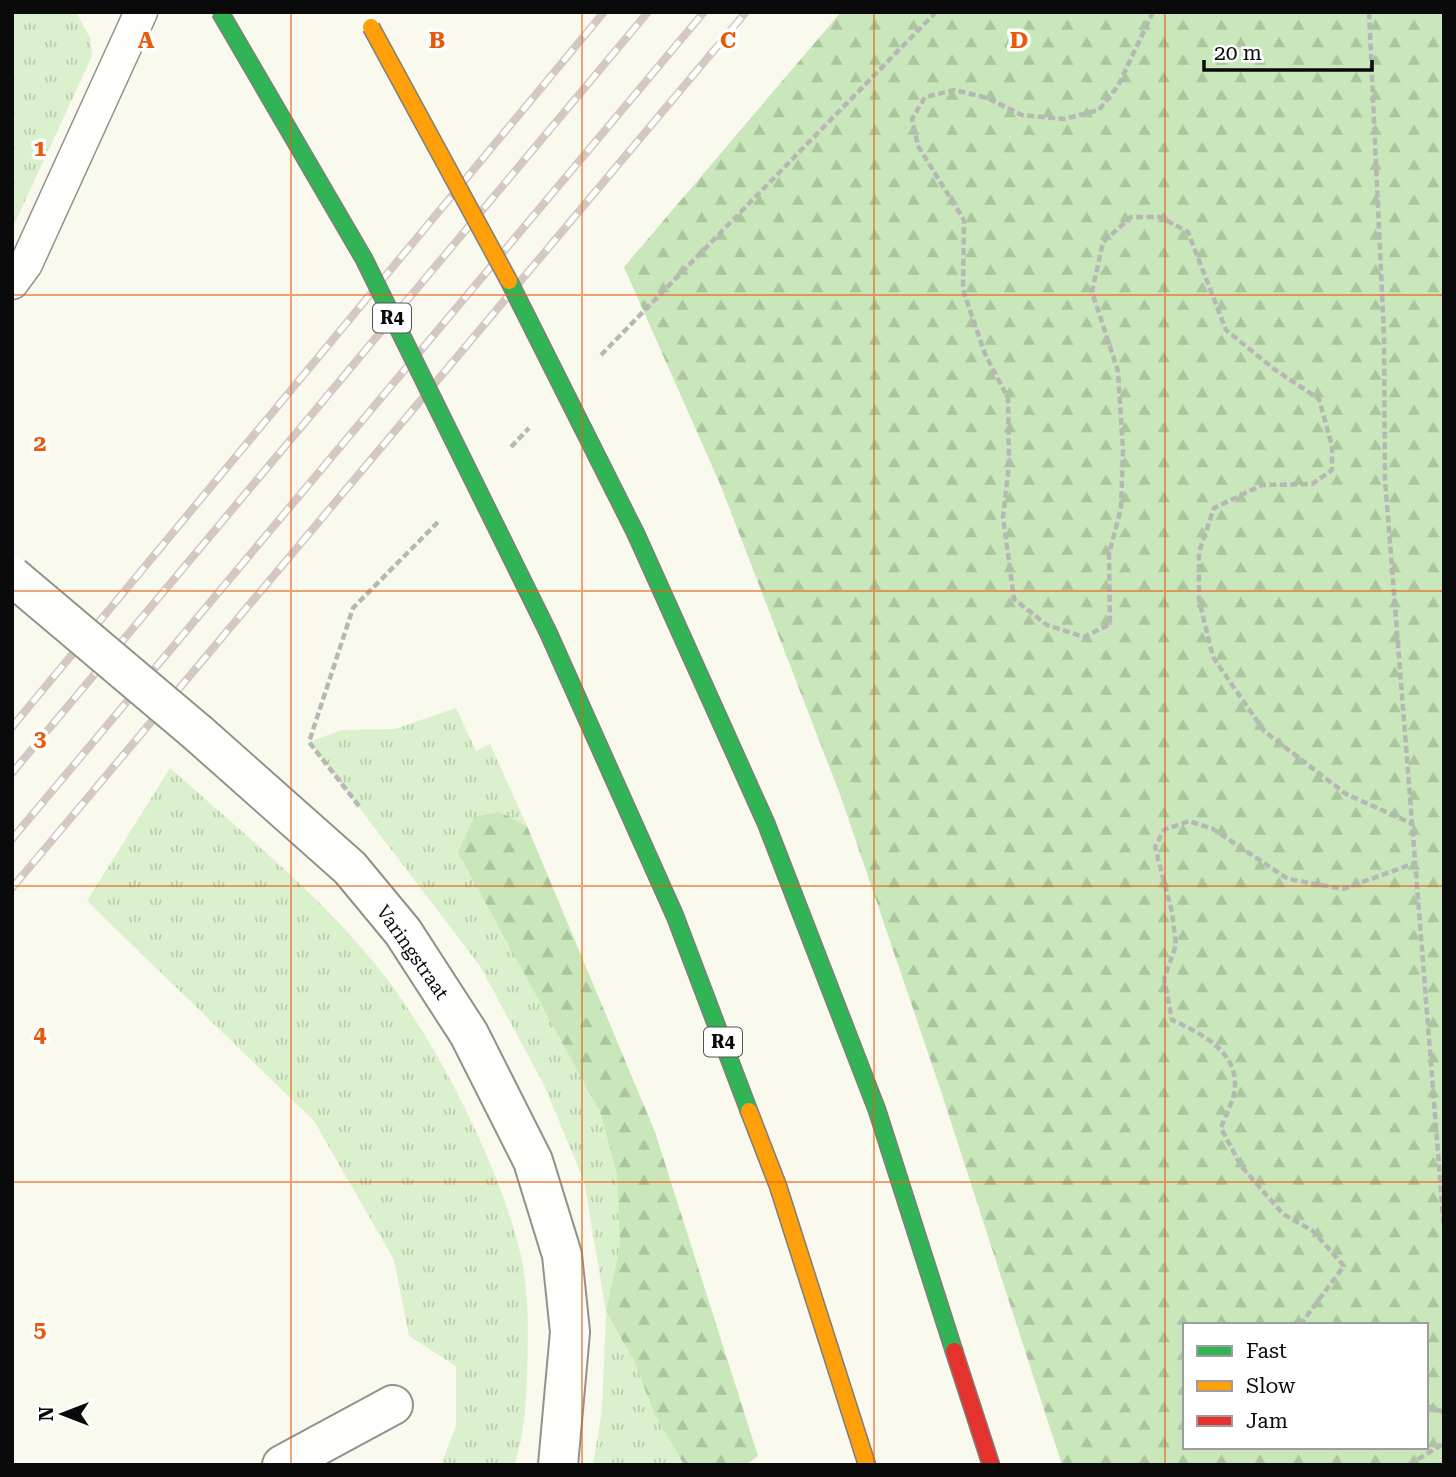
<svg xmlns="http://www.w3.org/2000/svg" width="1456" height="1477" font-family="'Roboto Serif',serif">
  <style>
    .grass { fill: url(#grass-tufts) }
    .forest { fill: url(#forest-firs); fill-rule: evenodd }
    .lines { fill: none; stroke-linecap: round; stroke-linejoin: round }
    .lane-casing { stroke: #92928c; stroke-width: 35 }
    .street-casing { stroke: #92928c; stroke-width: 42 }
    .fast-casing { stroke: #7f7f7a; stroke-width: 19 }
    .slow-casing { stroke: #7f7f7a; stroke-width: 19 }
    .jam-casing { stroke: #7f7f7a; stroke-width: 19 }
    .path { stroke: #b7b7b5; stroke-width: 4.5; stroke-dasharray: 7 3.5; stroke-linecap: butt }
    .lane { stroke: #fefefc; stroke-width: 32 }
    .street { stroke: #fefefc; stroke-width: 38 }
    .fast { stroke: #30b455; stroke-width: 16 }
    .slow { stroke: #ff9f0a; stroke-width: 16 }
    .jam { stroke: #e5322d; stroke-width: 16 }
    .rail-casing { stroke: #d5c7c2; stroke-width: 8 }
    .rail { stroke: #fff; stroke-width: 5; stroke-dasharray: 16; stroke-linecap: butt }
    .street-bridge-casing { stroke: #92928c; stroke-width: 42; stroke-linecap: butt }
    .fast-bridge-casing { stroke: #7f7f7a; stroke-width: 19; stroke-linecap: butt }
    .slow-bridge-casing { stroke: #7f7f7a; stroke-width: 19; stroke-linecap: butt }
    .street-bridge { stroke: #fefefc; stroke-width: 38 }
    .fast-bridge { stroke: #30b455; stroke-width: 16 }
    .slow-bridge { stroke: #ff9f0a; stroke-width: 16 }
    .grid { fill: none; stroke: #e8590c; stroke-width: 2; stroke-opacity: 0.55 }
    .labels { text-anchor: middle; stroke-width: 7; stroke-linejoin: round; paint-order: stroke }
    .shield { fill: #fff; stroke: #545454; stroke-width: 2 }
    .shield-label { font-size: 18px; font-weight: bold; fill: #0a0a0a }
    .street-label { font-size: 19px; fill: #0a0a0a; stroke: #fff }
    .grid-label { font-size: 23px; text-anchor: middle; font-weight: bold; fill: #e8590c; stroke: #fff; stroke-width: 7; stroke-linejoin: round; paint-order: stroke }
  </style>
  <defs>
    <pattern id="grass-tufts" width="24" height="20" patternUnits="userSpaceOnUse" patternTransform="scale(1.75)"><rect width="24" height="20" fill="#dbf0cd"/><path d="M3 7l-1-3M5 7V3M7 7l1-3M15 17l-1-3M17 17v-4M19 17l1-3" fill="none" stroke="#bbccaf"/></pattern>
    <pattern id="forest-firs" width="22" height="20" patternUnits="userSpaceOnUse" patternTransform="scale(1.75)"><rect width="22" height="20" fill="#c9e7ba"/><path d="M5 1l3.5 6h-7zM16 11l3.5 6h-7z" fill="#abc59f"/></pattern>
  </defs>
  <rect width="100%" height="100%" fill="#f9f9ed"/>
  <g class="grass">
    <polygon points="12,12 76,12 90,38 92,56 12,229"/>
    <polygon points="456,708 476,751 490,744 527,826 500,812 458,853 600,1112 617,1174 620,1245 606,1313 635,1363 654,1413 684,1465 593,1465 602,1411 606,1312 584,1181 544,1085 480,966 309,742 342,730 395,729"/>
    <path d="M170,768C241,832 320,894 380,970C435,1039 496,1159 518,1244C530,1287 528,1332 527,1376C526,1404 524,1439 514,1465H441L456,1426V1366L409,1336L394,1260L314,1121L87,901Z"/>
  </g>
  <g class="forest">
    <path d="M841,12H1444V1465H1062L940,1088L841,797L720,484L624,267ZM1185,1325H1426V1447H1185Z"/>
    <polygon points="500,812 527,826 655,1132 758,1456 746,1465 684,1465 654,1413 635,1363 606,1312 620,1245 617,1174 600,1112 458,853 474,817"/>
  </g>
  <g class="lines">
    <defs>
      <polyline id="lane" points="12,283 26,264 141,12"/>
      <g id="street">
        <polyline points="198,733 350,868 403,932 469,1034 533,1161 562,1255 570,1332 558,1465"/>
        <polyline points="282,1465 393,1405"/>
      </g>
      <g id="fast">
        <polyline points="636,534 766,823 877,1110 954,1351"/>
        <polyline points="548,632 675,916 749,1111"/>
      </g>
      <polyline id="slow" points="749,1111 778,1186 867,1465"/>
      <polyline id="jam" points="954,1351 991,1465"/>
    </defs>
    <use href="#lane" class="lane-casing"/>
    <use href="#street" class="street-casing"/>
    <use href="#fast" class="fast-casing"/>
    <use href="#slow" class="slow-casing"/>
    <use href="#jam" class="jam-casing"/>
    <g class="path">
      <polyline points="1153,12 1118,86 1099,110 1064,119 1022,115 987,98 955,90 925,97 912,119 918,146 964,220 963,290 985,354 1008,398 1009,465 1003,517 1014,599 1047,625 1084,637 1110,624 1109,554 1121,508 1123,450 1118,371 1092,292 1103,242 1131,217 1160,217 1188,232 1226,330 1274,369 1319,399 1332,446 1332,470 1312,484 1262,485 1214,508 1199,552 1199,600 1213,657 1264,731 1346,794 1413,824"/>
      <polyline points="1369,12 1384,336 1385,479 1444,1229"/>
      <polyline points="601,355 936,12"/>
      <polyline points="511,447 529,428"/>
      <polyline points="359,806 309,742 353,608 439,521"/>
      <path d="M1300,1325L1344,1266L1313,1231L1283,1214L1241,1166L1221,1128C1225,1116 1235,1099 1235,1086C1237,1051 1199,1032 1172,1020L1164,979L1176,945L1172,912L1155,847L1164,830L1189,821L1213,829L1288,879L1343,889L1415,863"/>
      <polyline points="1426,1406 1444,1412"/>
      <polyline points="1409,1465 1444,1443"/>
    </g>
    <use href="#lane" class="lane"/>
    <use href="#street" class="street"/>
    <use href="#fast" class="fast"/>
    <use href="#slow" class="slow"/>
    <use href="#jam" class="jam"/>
    <defs>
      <g id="rail">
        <polyline points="12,727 604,12"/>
        <polyline points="12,773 648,12"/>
        <polyline points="12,839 704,12"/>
        <polyline points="12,888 746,12"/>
      </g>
    </defs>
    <use href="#rail" class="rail-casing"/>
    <use href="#rail" class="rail"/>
    <defs>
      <polyline id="street-bridge" points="12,576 198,733"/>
      <g id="fast-bridge">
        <polyline points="220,12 364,259 548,632"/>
        <polyline points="509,281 636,534"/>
      </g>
      <polyline id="slow-bridge" points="371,27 509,281"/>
    </defs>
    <use href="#street-bridge" class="street-bridge-casing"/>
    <use href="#fast-bridge" class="fast-bridge-casing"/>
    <use href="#slow-bridge" class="slow-bridge-casing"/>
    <use href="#street-bridge" class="street-bridge"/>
    <use href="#fast-bridge" class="fast-bridge"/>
    <use href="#slow-bridge" class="slow-bridge"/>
  </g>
  <path class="grid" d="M291,12V1465M582,12V1465M874,12V1465M1165,12V1465M12,295H1444M12,591H1444M12,886H1444M12,1182H1444"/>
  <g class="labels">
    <g class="shield">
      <rect x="373" y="303.5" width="38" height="29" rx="5"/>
      <rect x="704" y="1027.5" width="38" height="29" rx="5"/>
    </g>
    <g class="shield-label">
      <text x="392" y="324">R4</text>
      <text x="723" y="1048">R4</text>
    </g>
    <g class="street-label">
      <text transform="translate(413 952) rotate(55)" y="7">Varingstraat</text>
    </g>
  </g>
  <g class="grid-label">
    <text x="146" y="48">A</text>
    <text x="437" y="48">B</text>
    <text x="728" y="48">C</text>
    <text x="1019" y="48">D</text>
    <text x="40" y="156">1</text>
    <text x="40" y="451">2</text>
    <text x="40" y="746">3</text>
    <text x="40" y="1042">4</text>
    <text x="40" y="1337">5</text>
  </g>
  <rect width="1456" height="1477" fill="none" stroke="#0a0a0a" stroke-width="28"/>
  <rect x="1183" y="1323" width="245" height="126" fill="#ffffff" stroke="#9d9d9d" stroke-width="2"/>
  <rect x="1197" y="1346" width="35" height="10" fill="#30b455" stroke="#9d9d9d" stroke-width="2"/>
  <text x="1246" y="1358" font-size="21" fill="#0a0a0a">Fast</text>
  <rect x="1197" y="1381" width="35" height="10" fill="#ff9f0a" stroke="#9d9d9d" stroke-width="2"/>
  <text x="1246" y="1393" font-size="21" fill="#0a0a0a">Slow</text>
  <rect x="1197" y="1416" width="35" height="10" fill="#e5322d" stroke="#9d9d9d" stroke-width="2"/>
  <text x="1246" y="1428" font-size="21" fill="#0a0a0a">Jam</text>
  <g transform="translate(63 1414) rotate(270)" stroke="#ffffff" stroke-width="5" paint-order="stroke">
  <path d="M0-5L12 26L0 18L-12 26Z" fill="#0a0a0a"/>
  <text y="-10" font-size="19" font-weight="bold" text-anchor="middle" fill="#0a0a0a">N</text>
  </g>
  <path d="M1204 60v10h168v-10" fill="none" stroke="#0a0a0a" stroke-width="3.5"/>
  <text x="1214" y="60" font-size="21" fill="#0a0a0a" stroke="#ffffff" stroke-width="5" paint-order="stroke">20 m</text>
</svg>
